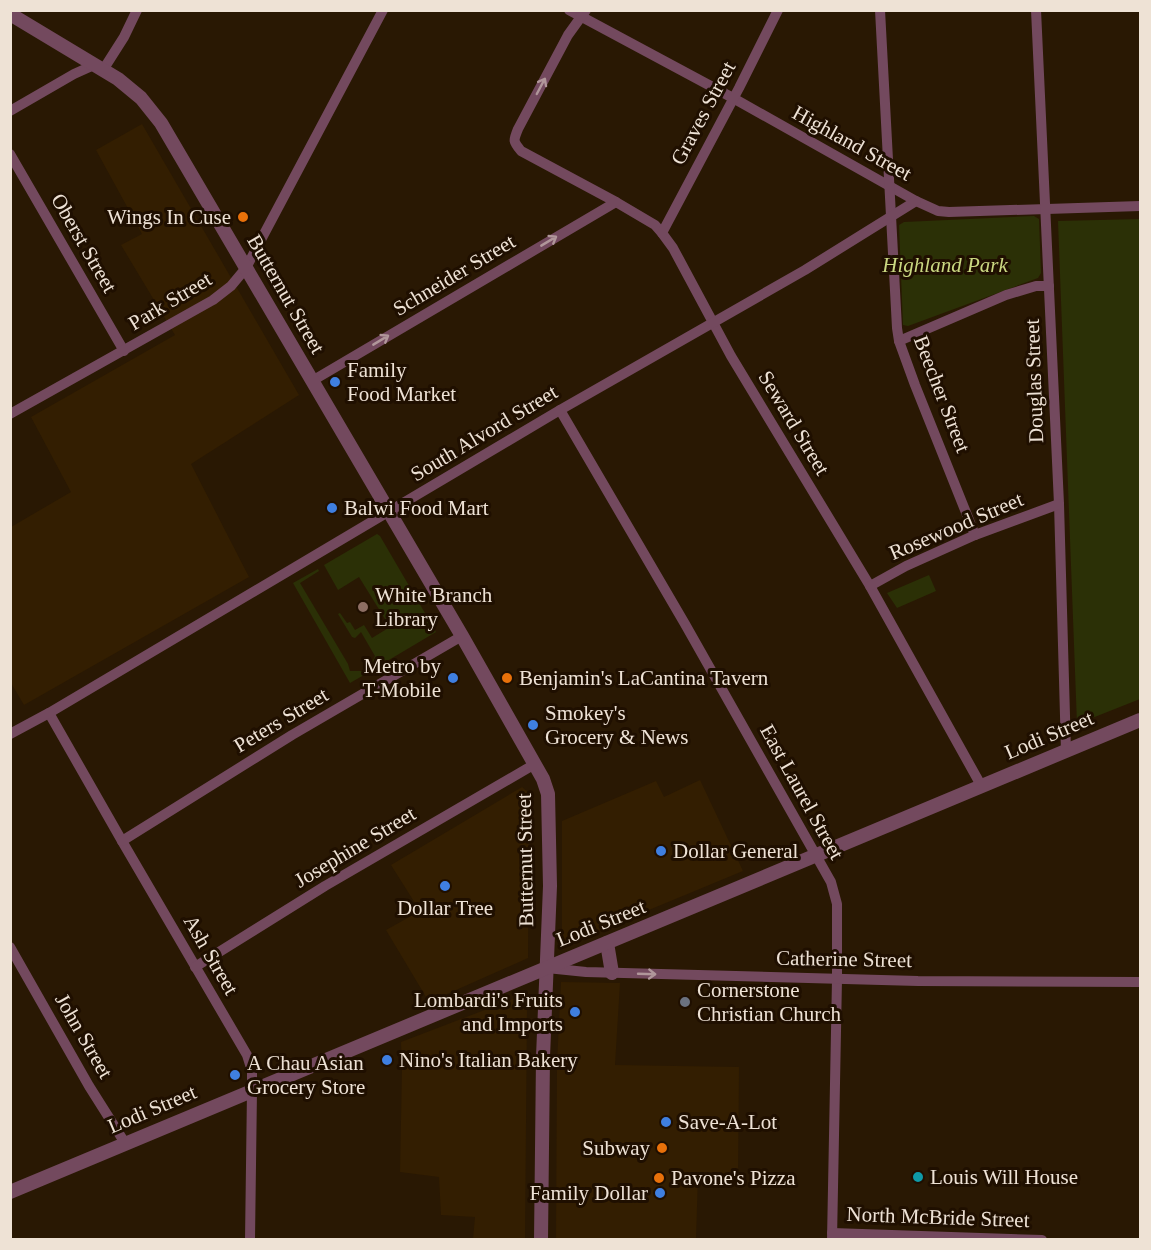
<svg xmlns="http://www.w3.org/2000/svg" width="1151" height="1250" font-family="'Times New Roman',serif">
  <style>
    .built { fill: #331e01 }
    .green { fill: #2b3006 }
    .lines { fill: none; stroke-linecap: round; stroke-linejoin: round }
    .minor { stroke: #73495e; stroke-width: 10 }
    .tertiary { stroke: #73495e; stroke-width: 14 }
    .oneway { stroke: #b0969a }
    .food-dot { fill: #e8710a; stroke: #1f0f00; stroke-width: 2 }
    .shop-dot { fill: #3f7fe0; stroke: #1f0f00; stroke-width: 2 }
    .education-dot { fill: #8d6e63; stroke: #1f0f00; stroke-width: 2 }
    .worship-dot { fill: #6b7280; stroke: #1f0f00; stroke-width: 2 }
    .culture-dot { fill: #0f9aa8; stroke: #1f0f00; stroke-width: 2 }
    .labels { text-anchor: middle; stroke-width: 6; stroke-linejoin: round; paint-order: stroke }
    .street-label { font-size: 21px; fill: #eee2d5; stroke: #1f0f00 }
    .poi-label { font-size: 21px; fill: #eee2d5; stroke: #1f0f00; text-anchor: start }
    .park-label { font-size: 21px; font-style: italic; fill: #cad881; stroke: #1f0f00 }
  </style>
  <rect width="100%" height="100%" fill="#291803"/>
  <g class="built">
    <polygon points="142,124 299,395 191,464 249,577 24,705 11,683 11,527 71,492 31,417 175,335 121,245 142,234 96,150"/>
    <polygon points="700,780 743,871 562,946 562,821 656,781 664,797"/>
    <polygon points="522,787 529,793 528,958 429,1002 386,930 420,911 391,865"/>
    <polygon points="561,982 620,983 615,1065 739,1067 738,1176 698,1175 696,1239 556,1239 557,1063"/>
    <polygon points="516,998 527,1008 525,1239 473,1239 475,1217 441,1215 439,1177 400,1172 402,1068 401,1042"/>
  </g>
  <g class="green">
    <polygon points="1034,216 1039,219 1041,273 1038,278 908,326 903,325 899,225 904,222"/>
    <polygon points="1140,219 1140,699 1077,724 1058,221"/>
    <polygon points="377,534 380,536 436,632 372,670 370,666 375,656 361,632 355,638 352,637 338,614 340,613 347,623 350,622 355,630 364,625 372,638 390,627 359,577 338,590 324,565"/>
    <polygon points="318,569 319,571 300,583 348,664 350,671 362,671 364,675 350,683 293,583"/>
    <polygon points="929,575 936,591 897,608 887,593"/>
  </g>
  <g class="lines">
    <g class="minor">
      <polyline points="569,10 733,98 916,201 938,211 949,212 1140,206"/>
      <path d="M586,10L568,35L518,129C513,141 513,141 521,151L616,202L655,225L662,233L673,248L731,356L870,586L982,787"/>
      <polyline points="880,10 897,328 899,341 915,385 975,535"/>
      <polyline points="1036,10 1059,504 1066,751"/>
      <polyline points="103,70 124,37 137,10"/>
      <polyline points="10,111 74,74 94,65"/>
      <polyline points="10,154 124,351"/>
      <polyline points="662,233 739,88 778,10"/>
      <polyline points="899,341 1006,295 1036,286 1049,286"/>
      <polyline points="312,381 616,202"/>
      <polyline points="560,410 685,624 831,882 837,904 837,979 832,1240"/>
      <polyline points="10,414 213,300 231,286 246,268 383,10"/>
      <polyline points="870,586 906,566 975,535 1059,504"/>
      <polyline points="49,713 122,841 247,1055 252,1071 252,1090 250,1240"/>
      <polyline points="10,734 49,713 560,410 805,270 916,201"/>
      <polyline points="122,841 292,735 462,636"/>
      <polyline points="10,947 89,1086 125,1143"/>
      <polyline points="195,967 325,886 535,764"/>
      <polyline points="547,968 586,972 918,981 1140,982"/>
      <polyline points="832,1233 1042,1240"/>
    </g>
    <g class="tertiary">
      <polyline points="10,14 118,79 141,98 161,123 462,636 543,779 548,794 550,886 543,1057 541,1240"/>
      <polyline points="607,943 612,973"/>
      <polyline points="10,1192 1140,720"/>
    </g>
  </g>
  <defs><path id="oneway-shaft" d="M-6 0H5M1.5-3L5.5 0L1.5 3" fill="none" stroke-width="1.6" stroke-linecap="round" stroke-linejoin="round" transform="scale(1.5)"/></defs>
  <g class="oneway">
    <use href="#oneway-shaft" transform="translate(541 86) rotate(-62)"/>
    <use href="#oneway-shaft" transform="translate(549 241) rotate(-31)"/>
    <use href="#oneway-shaft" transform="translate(381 340) rotate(-31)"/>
    <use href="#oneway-shaft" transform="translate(647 974) rotate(2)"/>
  </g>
  <g class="food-dot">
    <circle cx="243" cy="217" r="6"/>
    <circle cx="507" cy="678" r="6"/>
    <circle cx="662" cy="1148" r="6"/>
    <circle cx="659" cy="1178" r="6"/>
  </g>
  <g class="shop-dot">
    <circle cx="335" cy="382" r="6"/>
    <circle cx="332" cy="508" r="6"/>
    <circle cx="453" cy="678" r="6"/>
    <circle cx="533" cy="725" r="6"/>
    <circle cx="661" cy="851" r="6"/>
    <circle cx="445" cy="886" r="6"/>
    <circle cx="575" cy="1012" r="6"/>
    <circle cx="387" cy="1060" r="6"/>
    <circle cx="235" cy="1075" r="6"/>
    <circle cx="666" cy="1122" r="6"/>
    <circle cx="660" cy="1193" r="6"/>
  </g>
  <circle class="education-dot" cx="363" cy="607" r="6"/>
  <circle class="worship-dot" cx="685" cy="1002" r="6"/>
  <circle class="culture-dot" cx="918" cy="1177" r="6"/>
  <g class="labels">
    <g class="street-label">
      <text transform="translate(703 113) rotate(-62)" y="7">Graves Street</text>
      <text transform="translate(852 143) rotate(29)" y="7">Highland Street</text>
      <text transform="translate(84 243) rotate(60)" y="7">Oberst Street</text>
      <text transform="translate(454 275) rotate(-31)" y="7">Schneider Street</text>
      <text transform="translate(286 294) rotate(60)" y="7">Butternut Street</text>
      <text transform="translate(170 301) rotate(-31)" y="7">Park Street</text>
      <text transform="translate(1034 381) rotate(-92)" y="7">Douglas Street</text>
      <text transform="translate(942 394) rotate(69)" y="7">Beecher Street</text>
      <text transform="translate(794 423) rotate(59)" y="7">Seward Street</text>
      <text transform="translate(484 433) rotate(-31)" y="7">South Alvord Street</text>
      <text transform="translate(956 526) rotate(-23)" y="7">Rosewood Street</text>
      <text transform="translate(281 720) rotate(-31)" y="7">Peters Street</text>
      <text transform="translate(1049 735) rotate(-23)" y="7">Lodi Street</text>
      <text transform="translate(802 792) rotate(61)" y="7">East Laurel Street</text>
      <text transform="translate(355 847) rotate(-31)" y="7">Josephine Street</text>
      <text transform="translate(525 860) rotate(-91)" y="7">Butternut Street</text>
      <text transform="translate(601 923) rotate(-22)" y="7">Lodi Street</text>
      <text transform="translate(211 955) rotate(60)" y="7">Ash Street</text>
      <text transform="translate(844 959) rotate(1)" y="7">Catherine Street</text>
      <text transform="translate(84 1036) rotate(60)" y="7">John Street</text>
      <text transform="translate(152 1109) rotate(-23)" y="7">Lodi Street</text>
      <text transform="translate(938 1217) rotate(2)" y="7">North McBride Street</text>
    </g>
    <g class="poi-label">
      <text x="231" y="224" text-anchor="end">Wings In Cuse</text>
      <text x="347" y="377">Family<tspan x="347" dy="24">Food Market</tspan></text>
      <text x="344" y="515">Balwi Food Mart</text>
      <text x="375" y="602">White Branch<tspan x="375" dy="24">Library</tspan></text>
      <text x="441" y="673" text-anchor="end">Metro by<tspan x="441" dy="24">T-Mobile</tspan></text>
      <text x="519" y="685">Benjamin's LaCantina Tavern</text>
      <text x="545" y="720">Smokey's<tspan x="545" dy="24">Grocery &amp; News</tspan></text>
      <text x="673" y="858">Dollar General</text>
      <text x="445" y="915" text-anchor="middle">Dollar Tree</text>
      <text x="697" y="997">Cornerstone<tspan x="697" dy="24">Christian Church</tspan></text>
      <text x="563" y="1007" text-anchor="end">Lombardi's Fruits<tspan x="563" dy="24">and Imports</tspan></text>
      <text x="399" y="1067">Nino's Italian Bakery</text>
      <text x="247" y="1070">A Chau Asian<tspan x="247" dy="24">Grocery Store</tspan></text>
      <text x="678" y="1129">Save-A-Lot</text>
      <text x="650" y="1155" text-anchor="end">Subway</text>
      <text x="930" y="1184">Louis Will House</text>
      <text x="671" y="1185">Pavone's Pizza</text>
      <text x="648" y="1200" text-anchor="end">Family Dollar</text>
    </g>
    <g class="park-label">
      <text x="945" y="272">Highland Park</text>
    </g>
  </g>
  <rect width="1151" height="1250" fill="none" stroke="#eee2d5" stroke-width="24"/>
</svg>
